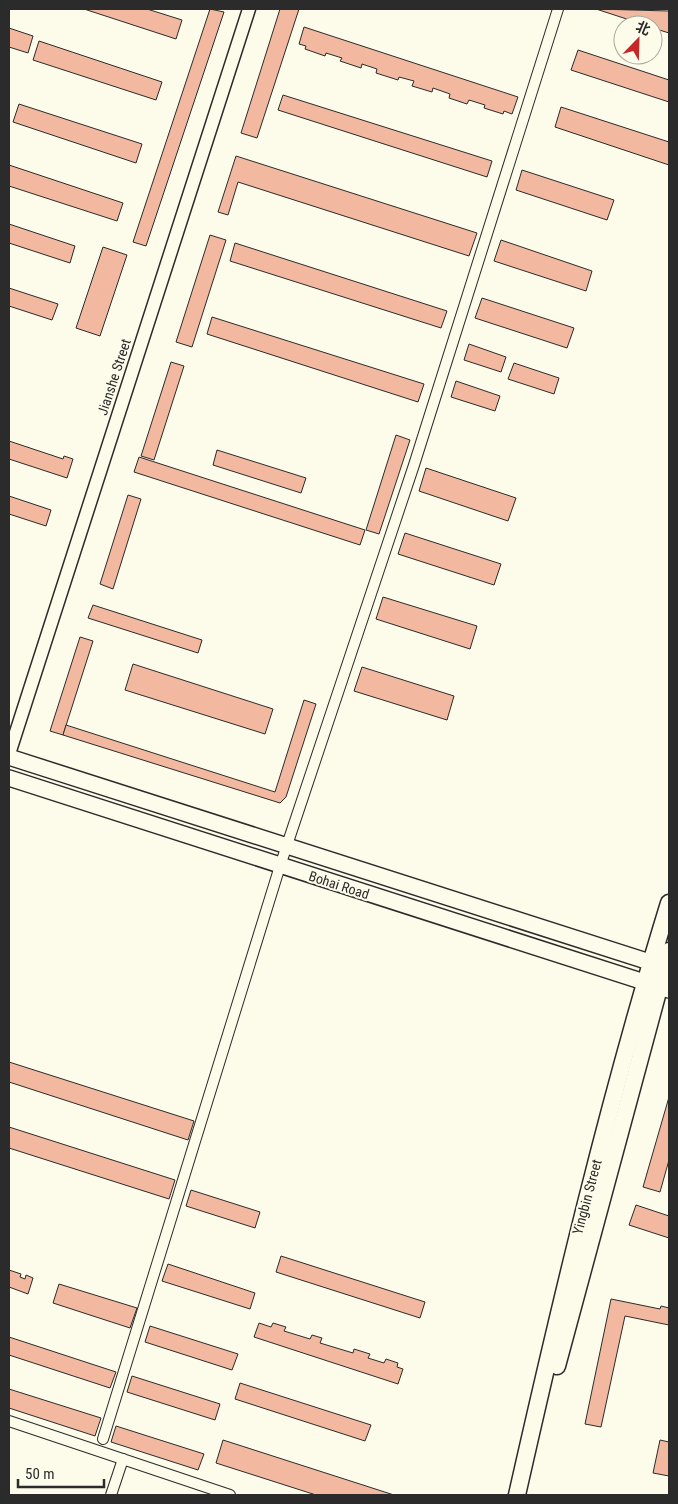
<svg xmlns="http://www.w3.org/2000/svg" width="678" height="1504" font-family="'Roboto Condensed','Noto Sans SC',sans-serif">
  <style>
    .building { fill: #f2b8a0; stroke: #2b2b2b }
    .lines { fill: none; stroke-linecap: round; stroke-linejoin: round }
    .minor-casing { stroke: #2b2b2b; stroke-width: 12 }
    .tertiary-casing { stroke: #2b2b2b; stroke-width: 15 }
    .secondary-casing { stroke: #2b2b2b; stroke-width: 18 }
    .primary-casing { stroke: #2b2b2b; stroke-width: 19 }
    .minor { stroke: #fdfbea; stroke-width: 10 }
    .tertiary { stroke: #fdfbea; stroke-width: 12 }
    .secondary { stroke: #fdfbea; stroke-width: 15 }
    .primary { stroke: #fdfbea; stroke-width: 16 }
    .labels { text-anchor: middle; stroke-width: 4; stroke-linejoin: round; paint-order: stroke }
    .street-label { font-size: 14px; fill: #2b2b2b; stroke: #fdfbea }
  </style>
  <rect width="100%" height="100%" fill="#fdfbea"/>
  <g class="building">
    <polygon points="84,9 147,9 182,20 176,39"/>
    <polygon points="210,9 224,12 146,246 133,242"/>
    <polygon points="280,9 299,9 257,138 241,133"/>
    <polygon points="596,9 669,11 669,33 653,28 653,25 645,25"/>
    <polygon points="304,27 518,97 512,114 504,111 503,114 484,108 485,105 469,100 467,104 449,98 450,94 433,88 432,92 412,86 414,81 399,77 398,80 376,73 377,69 362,64 361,68 340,61 342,58 326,53 325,56 305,49 306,46 299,44"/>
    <polygon points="9,28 33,36 28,53 9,47"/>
    <polygon points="39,41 162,82 156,100 33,60"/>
    <polygon points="578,50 669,80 669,102 571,70"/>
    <polygon points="283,95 492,161 487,177 278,110"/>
    <polygon points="19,104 142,144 136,163 13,122"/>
    <polygon points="561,107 669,142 669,165 555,127"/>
    <polygon points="236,156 477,233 469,256 238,182 228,215 218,212"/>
    <polygon points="9,165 123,203 117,221 9,186"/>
    <polygon points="522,170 614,200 607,220 516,190"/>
    <polygon points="9,224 75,246 70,263 9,243"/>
    <polygon points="210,235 226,240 192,347 176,342"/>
    <polygon points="501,240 592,271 586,291 494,261"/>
    <polygon points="235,243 447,311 441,328 230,261"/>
    <polygon points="103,247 127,255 100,336 76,328"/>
    <polygon points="9,288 58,304 52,320 9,306"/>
    <polygon points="482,298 574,328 567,348 475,318"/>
    <polygon points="212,317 424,384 418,402 207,334"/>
    <polygon points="469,344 506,357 501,372 464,360"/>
    <polygon points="171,362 184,366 154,460 141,456"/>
    <polygon points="514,363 559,378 554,394 508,379"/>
    <polygon points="456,381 500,396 495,411 451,397"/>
    <polygon points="396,435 410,440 379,534 366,530"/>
    <polygon points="9,441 63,459 64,456 73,459 67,478 9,459"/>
    <polygon points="217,450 306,478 301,493 213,465"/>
    <polygon points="139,457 365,530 360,545 134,472"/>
    <polygon points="426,468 516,498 508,521 419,491"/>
    <polygon points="128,495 141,499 113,589 100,584"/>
    <polygon points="9,496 51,510 46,526 9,514"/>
    <polygon points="405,533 501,564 494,585 398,554"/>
    <polygon points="383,597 477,626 470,649 376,619"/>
    <polygon points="93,605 202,640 198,653 88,618"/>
    <polygon points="80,637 93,641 63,735 50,731"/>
    <polygon points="133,664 273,709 265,734 125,690"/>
    <polygon points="362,667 454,696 447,720 354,691"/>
    <polygon points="304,700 316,704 286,797 280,803 63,735 66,725 275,792"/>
    <polygon points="9,1062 194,1121 188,1140 9,1082"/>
    <polygon points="669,1097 669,1160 660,1192 643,1187"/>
    <polygon points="9,1127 175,1180 169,1199 9,1148"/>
    <polygon points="191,1190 260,1212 255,1228 186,1206"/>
    <polygon points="636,1205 669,1216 669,1238 629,1225"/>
    <polygon points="281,1256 425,1302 420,1318 276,1272"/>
    <polygon points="168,1264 255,1293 250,1309 162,1281"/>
    <polygon points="9,1270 21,1274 20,1277 25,1279 26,1275 33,1278 28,1294 9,1287"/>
    <polygon points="59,1284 137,1308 130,1328 53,1303"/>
    <polygon points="611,1299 660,1309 661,1306 669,1308 669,1325 625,1316 601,1427 585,1424"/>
    <polygon points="259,1323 271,1327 273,1323 286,1327 284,1331 310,1339 312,1335 322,1338 320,1343 353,1353 354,1349 370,1354 368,1358 384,1363 386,1359 398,1363 397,1367 403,1369 398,1384 254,1337"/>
    <polygon points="150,1326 238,1354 232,1370 145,1342"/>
    <polygon points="9,1337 116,1372 110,1388 9,1355"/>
    <polygon points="132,1376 220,1404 215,1420 127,1392"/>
    <polygon points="240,1383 371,1425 365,1441 235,1399"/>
    <polygon points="9,1389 101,1418 95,1436 9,1408"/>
    <polygon points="116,1426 204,1454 198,1470 111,1442"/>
    <polygon points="223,1440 394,1495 316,1495 216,1463"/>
    <polygon points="660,1440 669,1442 669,1476 653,1473"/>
  </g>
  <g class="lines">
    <defs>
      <g id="minor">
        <polyline points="9,1421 230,1495"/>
        <polyline points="103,1439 280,866 414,465 558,9"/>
        <polyline points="111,1495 123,1459"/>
      </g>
      <polyline id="tertiary" points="9,754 249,9"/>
      <g id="secondary">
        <polyline points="9,757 662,966"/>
        <polyline points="9,778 669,990"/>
      </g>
      <g id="primary">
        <polyline points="557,1366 669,951"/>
        <path d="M517,1495C562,1296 609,1098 669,903"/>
      </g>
    </defs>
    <use href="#minor" class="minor-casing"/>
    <use href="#tertiary" class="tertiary-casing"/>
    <use href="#secondary" class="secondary-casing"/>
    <use href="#primary" class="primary-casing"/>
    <use href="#minor" class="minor"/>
    <use href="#tertiary" class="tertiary"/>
    <use href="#secondary" class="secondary"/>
    <use href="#primary" class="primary"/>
  </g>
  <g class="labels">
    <g class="street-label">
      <text transform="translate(114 377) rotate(-72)" y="5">Jianshe Street</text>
      <text transform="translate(339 885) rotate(18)" y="5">Bohai Road</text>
      <text transform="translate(587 1197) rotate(-75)" y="5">Yingbin Street</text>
    </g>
  </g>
  <rect width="678" height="1504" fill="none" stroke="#2b2b2b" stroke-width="20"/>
  <g transform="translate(638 40) rotate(23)"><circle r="24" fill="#fdfbea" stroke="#a9a89e"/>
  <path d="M0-4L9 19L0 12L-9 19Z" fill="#c62828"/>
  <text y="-8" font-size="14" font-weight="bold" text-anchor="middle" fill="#2b2b2b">北</text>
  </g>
  <path d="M18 1479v8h86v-8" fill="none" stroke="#2b2b2b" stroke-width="2.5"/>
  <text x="25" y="1479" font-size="15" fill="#2b2b2b" stroke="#fdfbea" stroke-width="4" paint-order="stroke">50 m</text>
</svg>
